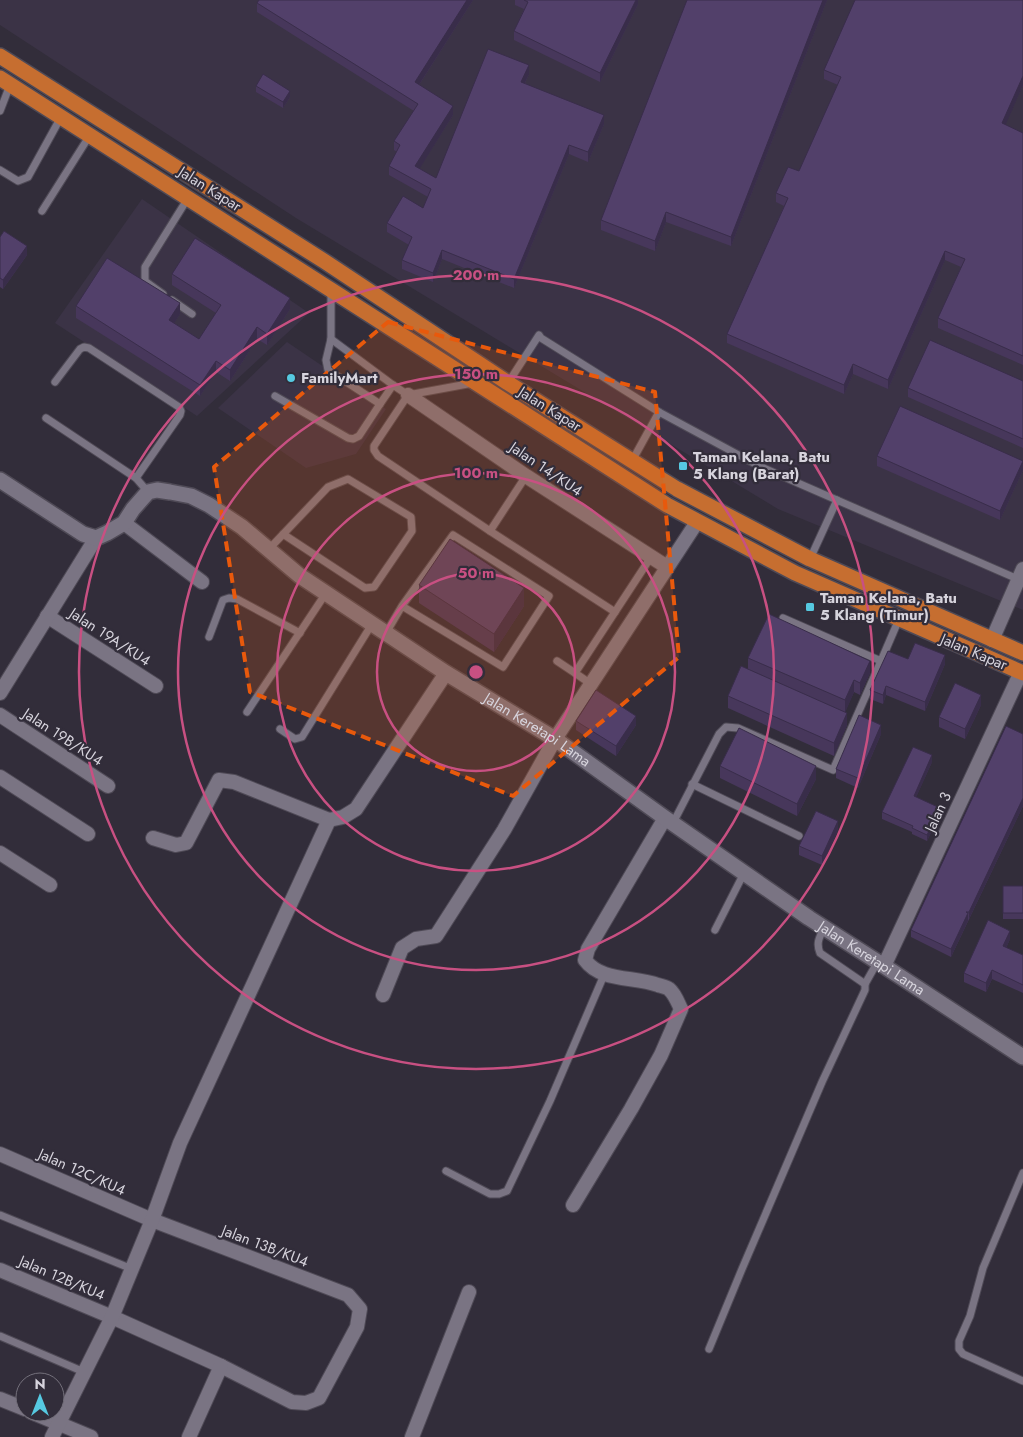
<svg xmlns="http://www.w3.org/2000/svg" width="1023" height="1437" font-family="Jost,sans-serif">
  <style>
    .built { fill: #3b3346 }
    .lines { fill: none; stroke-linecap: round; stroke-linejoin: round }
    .service-casing { stroke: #4f4a56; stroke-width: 9 }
    .minor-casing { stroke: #4f4a56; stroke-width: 16 }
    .tertiary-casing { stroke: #4f4a56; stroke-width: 18 }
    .trunk-casing { stroke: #4f4a56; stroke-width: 18 }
    .service { stroke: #7a7483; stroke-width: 7 }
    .minor { stroke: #7a7483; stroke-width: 14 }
    .tertiary { stroke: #7a7483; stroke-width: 15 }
    .trunk { stroke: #c66e30; stroke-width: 15 }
    .wall { fill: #47375b }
    .shaded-wall { fill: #392d4a }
    .building { fill: #52406a; stroke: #392d4a }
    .marked { fill: #e8590c; fill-opacity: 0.2; stroke: #e8590c; stroke-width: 4; stroke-dasharray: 10 6; stroke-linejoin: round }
    .ring { fill: none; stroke: #c85082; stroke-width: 2.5 }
    .poi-dot { fill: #56c9e1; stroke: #322d3a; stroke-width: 2 }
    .labels { text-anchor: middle; stroke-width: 4.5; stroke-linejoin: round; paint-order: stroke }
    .street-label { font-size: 15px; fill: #d7d4dd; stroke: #322d3a }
    .poi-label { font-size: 15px; font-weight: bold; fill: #d7d4dd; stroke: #322d3a; text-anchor: start }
    .centre { fill: #c85082; stroke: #322d3a; stroke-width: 2.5 }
    .ring-label { font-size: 15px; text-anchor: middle; font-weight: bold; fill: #c85082; stroke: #322d3a; stroke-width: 4.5; stroke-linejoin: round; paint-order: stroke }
  </style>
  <rect width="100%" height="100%" fill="#322d3a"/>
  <g class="built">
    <polygon points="0,0 1023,0 1023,610 778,509 296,218 0,25"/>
    <polygon points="142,199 309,313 197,416 55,323"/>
    <polygon points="287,342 386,409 356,454 306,468 218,408"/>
  </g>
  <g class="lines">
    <defs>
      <g id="service">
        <polyline points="0,111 10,85"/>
        <polyline points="0,170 18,181 28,177 61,117"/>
        <polyline points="42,211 90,135"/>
        <polyline points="331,291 331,339 326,360 328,370 380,404 393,385"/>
        <polyline points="163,294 145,281 145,267 188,198"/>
        <polyline points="172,300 192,314"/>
        <polyline points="331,339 393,385 408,395 473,383"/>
        <polyline points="55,382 80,349 84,347 89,348 179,407 181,411 180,415 136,478"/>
        <polyline points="508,383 539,335 541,338 659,412 759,466 1020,580"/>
        <polyline points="408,395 374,446 374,450 378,456 490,531 615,612"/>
        <polyline points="275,396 348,438 353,439 359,436 380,404"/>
        <polyline points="46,418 136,478 148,492"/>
        <polyline points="632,461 659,412"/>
        <polyline points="490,531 526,476"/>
        <polyline points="269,549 328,487 348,479 411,517 412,531 374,587 365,588 283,534"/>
        <polyline points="810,559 837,500"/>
        <polyline points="783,618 881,661 899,619"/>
        <polyline points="386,633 402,606 453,535 549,596 503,667 402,606"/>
        <polyline points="209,637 223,600 229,598 237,599 300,633"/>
        <polyline points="557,661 575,673"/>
        <polyline points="591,684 575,673 651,557"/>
        <polyline points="247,712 326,593"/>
        <polyline points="280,729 295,739 302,737 372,624"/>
        <polyline points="692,784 799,836"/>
        <polyline points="673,823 719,734 726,727 738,728 833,770 881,661"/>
        <polyline points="715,930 744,873"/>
        <polyline points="865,984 878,961"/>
        <polyline points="446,1171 490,1194 499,1194 507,1191 550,1101 604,975"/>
        <polyline points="1023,1173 983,1268 970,1316 959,1341 959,1349 963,1354 1023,1381"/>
        <polyline points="0,1215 132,1269"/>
        <polyline points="0,1336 84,1372"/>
        <path d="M709,1349L742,1269L822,1082L865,990V984L820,953C816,943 819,938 824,928"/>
      </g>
      <g id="minor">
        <polyline points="408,395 526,476 667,567"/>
        <polyline points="124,523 202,582"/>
        <polyline points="47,616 156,686"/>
        <polyline points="992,640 1023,569"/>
        <polyline points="0,693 96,538"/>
        <polyline points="0,715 108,786"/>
        <polyline points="0,777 88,834"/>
        <polyline points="153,838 176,845 186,843 219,780 234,782 329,820"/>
        <polyline points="0,853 50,885"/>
        <polyline points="884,966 1021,672"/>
        <polyline points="383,995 402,948 416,939 436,936 504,830 555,739 697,522"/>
        <polyline points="0,1154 152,1220 348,1295 360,1309 357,1327 319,1398 306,1403 292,1402 221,1366 112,1317 0,1270"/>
        <path d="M573,1205L631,1109L661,1055L681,1009C678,1003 675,994 669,989C666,987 661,986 658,985C634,976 601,982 585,960L588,949L665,818"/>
        <polyline points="0,1399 25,1409"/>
        <polyline points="31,1412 91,1437"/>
        <polyline points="52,1437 112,1317 152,1220 180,1143 329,820 343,817 356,809 446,673"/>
        <polyline points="189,1437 221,1366"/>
        <polyline points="412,1437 469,1292"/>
      </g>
      <g id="tertiary">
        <path id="s1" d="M0,480L83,534L96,538L107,533L124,523L133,509L148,492L157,490L170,492L191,496L209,505L242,527L300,576L446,673L555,739L665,818L809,918L884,966L1023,1057"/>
      </g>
      <g id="trunk">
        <polyline points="0,56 324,261 508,383 677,489 810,559 1023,653"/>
        <polyline points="0,78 667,505 795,573 1023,673"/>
      </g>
    </defs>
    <use href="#service" class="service-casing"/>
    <use href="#minor" class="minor-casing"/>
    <use href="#tertiary" class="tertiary-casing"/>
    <use href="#trunk" class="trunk-casing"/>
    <use href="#service" class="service"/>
    <use href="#minor" class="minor"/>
    <use href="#tertiary" class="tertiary"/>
    <use href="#trunk" class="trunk"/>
  </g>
  <g class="wall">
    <polygon points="259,0 473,0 419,85 453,115 419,169 436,178 529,74 525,83 604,124 588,162 569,154 514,288 442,259 433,282 402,269 402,260 409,245 387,232 387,223 423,208 428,197 389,175 389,166 397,152 394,150 394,141 414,111 257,12 257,3"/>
    <polygon points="515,0 638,0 638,4 600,82 514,40 514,31 524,9 515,5"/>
    <polygon points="687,0 827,0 731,246 666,222 655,251 601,230 601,220"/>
    <polygon points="1023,0 1023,85 1005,125 1023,133 1023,365 938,328 938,318 961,267 945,260 888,389 853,374 844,394 727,343 727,334 784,206 776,202 776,193 799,171 838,85 824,79 824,70"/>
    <polygon points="256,86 290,97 283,108 256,92"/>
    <polygon points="0,237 27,255 3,289 0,287"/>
    <polygon points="172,274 290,309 267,345 257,339 230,381 216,372 200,396 76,318 76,306 180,314 174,323 199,339 216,313 172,285"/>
    <polygon points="1023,381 1023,448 908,397 908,388"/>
    <polygon points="877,456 1023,470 1000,520 877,466"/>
    <polygon points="419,585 524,606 494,652 419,603"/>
    <polygon points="748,658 870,673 860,695 854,692 845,712 847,725 834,756 728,708 728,696 748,669"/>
    <polygon points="908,659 945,664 925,711 886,695 883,704 870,699 870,690"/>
    <polygon points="981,705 965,739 939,727 939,717"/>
    <polygon points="576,721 636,725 616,756 576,730"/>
    <polygon points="881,734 858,788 836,778 836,769"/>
    <polygon points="1023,734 1023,806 951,957 911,937 911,930"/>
    <polygon points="932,762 916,797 940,814 927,841 912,834 912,832 882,819 882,812"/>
    <polygon points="720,766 816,779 797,816 720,778"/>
    <polygon points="838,830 822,865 799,855 799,846"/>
    <rect x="1003" y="886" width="20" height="33"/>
    <polygon points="1010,939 1006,948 1023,955 1023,993 992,979 986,992 964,982 964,973"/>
  </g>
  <g class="shaded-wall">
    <polygon points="467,0 473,0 415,91 415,82"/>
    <polygon points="636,0 638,0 638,4 600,82 600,73"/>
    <polygon points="823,0 827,0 731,246 731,237"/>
    <polygon points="529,65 529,74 521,91 521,82"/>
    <polygon points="1023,76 1023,85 1002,133 1002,123"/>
    <polygon points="290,91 290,97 283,108 283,102"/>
    <polygon points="453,106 453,115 415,176 415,166"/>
    <polygon points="604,115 604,124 588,162 588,152"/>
    <polygon points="569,145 569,154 514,288 514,279"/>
    <polygon points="666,212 666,222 655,251 655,241"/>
    <polygon points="27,246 27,255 3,289 3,280"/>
    <polygon points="442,250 442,259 433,282 433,273"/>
    <polygon points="945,251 945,260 888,389 888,380"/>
    <polygon points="290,298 290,309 267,345 267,334"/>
    <polygon points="180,303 180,314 169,331 169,320"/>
    <polygon points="257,327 257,339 230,381 230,370"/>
    <polygon points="216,361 216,372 200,396 200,385"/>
    <polygon points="853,364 853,374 844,394 844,385"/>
    <polygon points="1023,461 1023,470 1000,520 1000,511"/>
    <polygon points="524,588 524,606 494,652 494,634"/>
    <polygon points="945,655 945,664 925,711 925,702"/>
    <polygon points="870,661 870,673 860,695 860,683"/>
    <polygon points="854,680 854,692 845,713 845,700"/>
    <polygon points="886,686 886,695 883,704 883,695"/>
    <polygon points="981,695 981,705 965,739 965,729"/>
    <polygon points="847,713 847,725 834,756 834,743"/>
    <polygon points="636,716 636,725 616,756 616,746"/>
    <polygon points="881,725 881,734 858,788 858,778"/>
    <polygon points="932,755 932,762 914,802 914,796"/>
    <polygon points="816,766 816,779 797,816 797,804"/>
    <polygon points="1023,798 1023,806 969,919 969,912"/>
    <polygon points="940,808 940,814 927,841 927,835"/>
    <polygon points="838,821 838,830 822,865 822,856"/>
    <polygon points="968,913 968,921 951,957 951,949"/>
    <polygon points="1010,931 1010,939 1003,955 1003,946"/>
    <polygon points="992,970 992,979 986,992 986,983"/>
  </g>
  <g class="building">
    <polygon points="259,0 467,0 415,82 453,106 415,166 436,178 488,49 529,65 521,82 604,115 588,152 569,145 514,279 442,250 433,273 402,260 412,237 387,223 403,196 423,208 431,189 389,166 400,145 394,141 418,104 257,3"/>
    <polygon points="524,0 636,0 600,73 514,31 528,2"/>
    <polygon points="687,0 823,0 731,237 666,212 655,241 601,220"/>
    <polygon points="855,0 1023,0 1023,76 1002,123 1023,133 1023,356 938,318 965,259 945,251 888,380 853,364 844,385 727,334 788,198 776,193 788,167 799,171 841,77 824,70"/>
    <polygon points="263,74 290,91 283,102 256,86"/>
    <polygon points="4,231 27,246 3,280 0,278 0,237"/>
    <polygon points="195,238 290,298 267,334 257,327 230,370 216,361 200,385 76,306 107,258 180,303 169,320 199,339 221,305 172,274"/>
    <polygon points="930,340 1023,381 1023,439 908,388"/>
    <polygon points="900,406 1023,461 1000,511 877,456"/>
    <polygon points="450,539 524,588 494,634 419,585"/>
    <polygon points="769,614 870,661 860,683 854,680 845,700 748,658"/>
    <polygon points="915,643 945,655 925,702 886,686 883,695 870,690 888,651 908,659"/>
    <polygon points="741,666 847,713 834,743 728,696"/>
    <polygon points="955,683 981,695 965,729 939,717"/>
    <polygon points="596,690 636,716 616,746 576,721"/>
    <polygon points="859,715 881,725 858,778 836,769"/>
    <polygon points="1006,726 1023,734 1023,798 969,912 966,912 968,913 951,949 911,930"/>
    <polygon points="739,728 816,766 797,804 720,766"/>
    <polygon points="913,747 932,755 914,796 940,808 927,835 912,828 913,826 882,812"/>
    <polygon points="816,811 838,821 822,856 799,846"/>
    <rect x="1003" y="886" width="20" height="27"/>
    <polygon points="988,920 1010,931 1003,946 1023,955 1023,985 992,970 986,983 964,973"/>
  </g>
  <path class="marked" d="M388,322L655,392L679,657L513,796L250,692L214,467Z"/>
  <g class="ring">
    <circle cx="476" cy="672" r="99"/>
    <circle cx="476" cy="672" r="199"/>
    <circle cx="476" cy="672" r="298"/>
    <circle cx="476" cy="672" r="397"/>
  </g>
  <g class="poi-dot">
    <circle cx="291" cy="378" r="5"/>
    <rect x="678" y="461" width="10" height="10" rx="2.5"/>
    <rect x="805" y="602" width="10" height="10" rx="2.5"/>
  </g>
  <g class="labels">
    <g class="street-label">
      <text transform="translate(210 189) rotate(32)" y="5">Jalan Kapar</text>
      <text transform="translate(550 409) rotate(32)" y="5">Jalan Kapar</text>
      <text transform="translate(546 469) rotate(34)" y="5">Jalan 14/KU4</text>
      <text transform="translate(110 637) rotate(33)" y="5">Jalan 19A/KU4</text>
      <text transform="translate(974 652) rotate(23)" y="5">Jalan Kapar</text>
      <text dy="5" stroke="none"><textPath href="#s1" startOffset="646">Jalan Keretapi Lama</textPath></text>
      <text transform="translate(63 737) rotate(33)" y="5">Jalan 19B/KU4</text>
      <text transform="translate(938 812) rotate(-65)" y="5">Jalan 3</text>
      <text dy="5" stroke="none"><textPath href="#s1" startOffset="1051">Jalan Keretapi Lama</textPath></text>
      <text transform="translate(82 1172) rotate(24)" y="5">Jalan 12C/KU4</text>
      <text transform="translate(265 1246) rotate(21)" y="5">Jalan 13B/KU4</text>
      <text transform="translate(62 1278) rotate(23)" y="5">Jalan 12B/KU4</text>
    </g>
    <g class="poi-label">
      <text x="301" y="383">FamilyMart</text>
      <text x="693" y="462">Taman Kelana, Batu<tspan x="693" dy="17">5 Klang (Barat)</tspan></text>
      <text x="820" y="603">Taman Kelana, Batu<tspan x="820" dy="17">5 Klang (Timur)</tspan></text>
    </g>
  </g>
  <circle cx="476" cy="672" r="8" class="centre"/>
  <g class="ring-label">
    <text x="476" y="280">200 m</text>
    <text x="476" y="379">150 m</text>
    <text x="476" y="478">100 m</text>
    <text x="476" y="578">50 m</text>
  </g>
  <g transform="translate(40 1397)"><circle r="24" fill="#322d3a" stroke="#74707b"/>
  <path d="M0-4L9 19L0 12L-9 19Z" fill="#56c9e1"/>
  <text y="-8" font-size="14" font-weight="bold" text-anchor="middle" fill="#d7d4dd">N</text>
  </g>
</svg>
